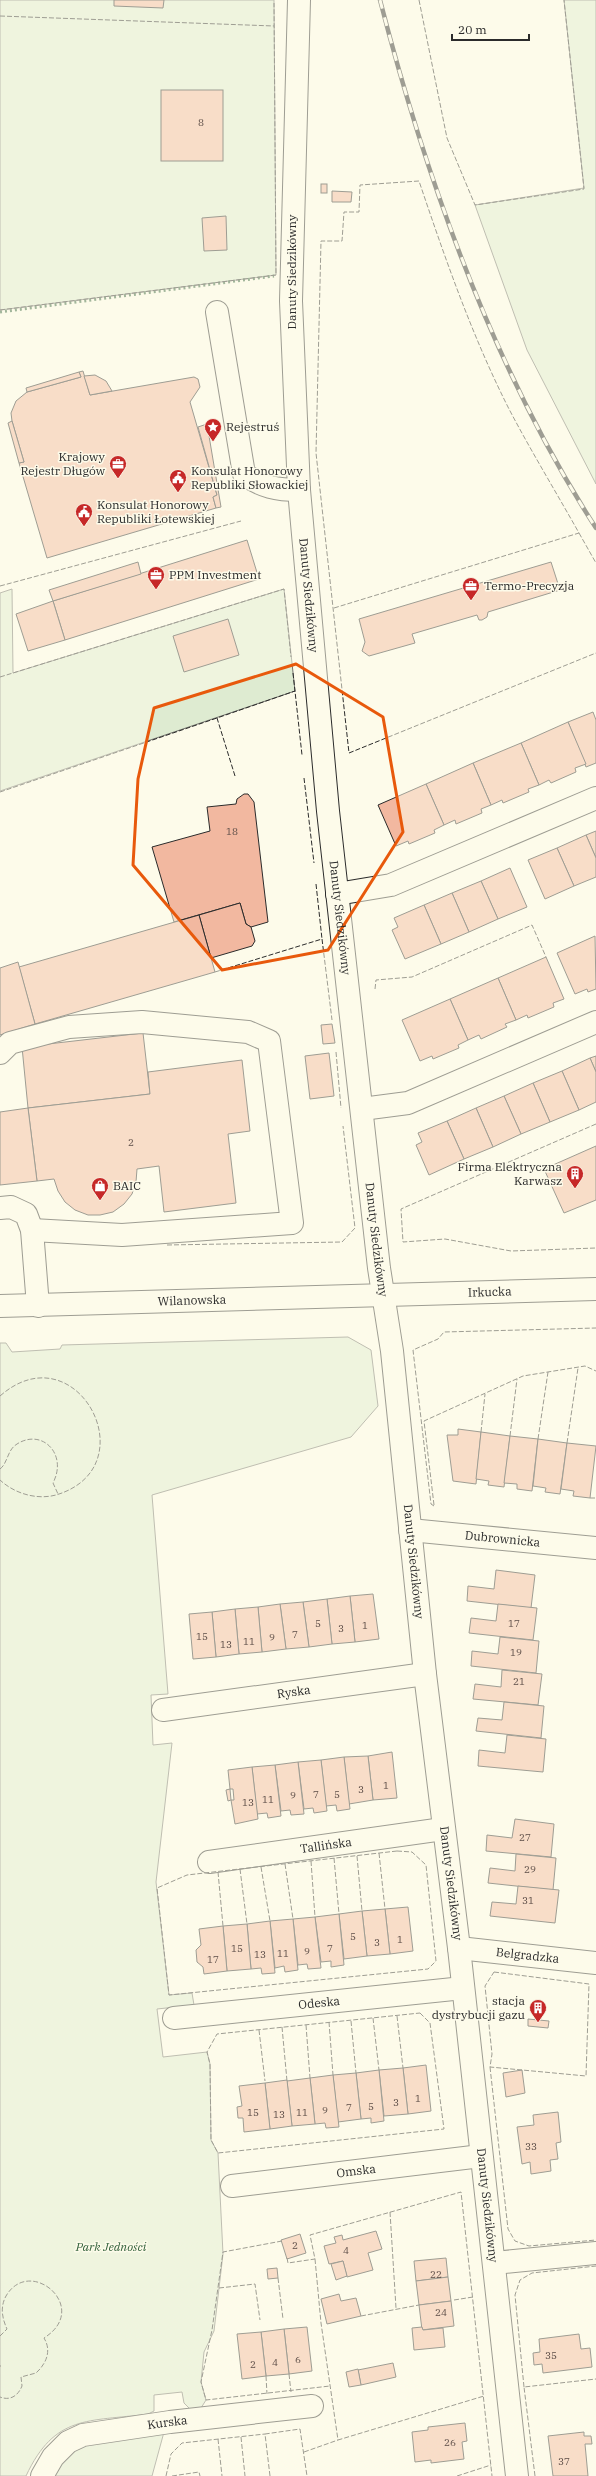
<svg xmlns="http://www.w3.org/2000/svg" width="596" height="2476" font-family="'IBM Plex Serif',serif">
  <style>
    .green { fill: #deebd1; stroke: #74746e }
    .building { fill: #f2b8a0; stroke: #2b2b2b }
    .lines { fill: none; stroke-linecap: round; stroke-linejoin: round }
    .minor-casing { stroke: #2b2b2b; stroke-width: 24 }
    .minor { stroke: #fdfbea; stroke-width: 22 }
    .rail-casing { stroke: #2b2b2b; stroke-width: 4.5 }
    .rail { stroke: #fdfbea; stroke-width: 3; stroke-dasharray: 9; stroke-linecap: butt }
    .hedge { stroke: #34623c; stroke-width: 3; stroke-dasharray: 2 3; stroke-linecap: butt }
    .fence { stroke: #2b2b2b; stroke-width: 1; stroke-dasharray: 5 2; stroke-linecap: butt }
    .marked { fill: none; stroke: #e8590c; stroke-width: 3; stroke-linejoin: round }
    .labels { text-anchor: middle; stroke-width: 3; stroke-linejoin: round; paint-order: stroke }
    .number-label { font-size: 10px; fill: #5d4e48 }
    .street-label { font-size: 12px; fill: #2b2b2b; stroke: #fdfbea }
    .poi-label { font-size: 12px; fill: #2b2b2b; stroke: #fdfbea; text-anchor: start }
    .park-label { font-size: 12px; font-style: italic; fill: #34623c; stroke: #fdfbea }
  </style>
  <rect width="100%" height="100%" fill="#fdfbea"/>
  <g class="green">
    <polygon points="0,0 274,0 276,275 0,310"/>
    <polygon points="564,0 596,0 596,484 527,350 475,205 584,188"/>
    <polygon points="12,589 13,673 284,589 295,691 0,791 0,593"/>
    <path d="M348,1337L371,1350L378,1406L351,1437L152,1495L168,1694L151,1695L153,1745L172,1743L156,1882L169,1995L192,1993L194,2005L157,2009L163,2057L207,2052L210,2064L211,2140L218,2153L223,2254L214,2331L204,2352L201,2382L206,2400L201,2408L190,2409L184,2403L182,2392L154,2395V2411L148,2414C88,2422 55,2414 26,2476H0V1343H6L12,1352L60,1349L62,1345Z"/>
    <polygon points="164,2432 152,2476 53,2476 62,2460 81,2445"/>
  </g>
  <g class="building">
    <polygon points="114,0 164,0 163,8 114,6"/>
    <rect x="161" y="90" width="62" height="71"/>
    <rect x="321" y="184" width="6" height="9"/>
    <polygon points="332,191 352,192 351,202 332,202"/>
    <polygon points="226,216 227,250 204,251 202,218"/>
    <polygon points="83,371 90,395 194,377 198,379 200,387 190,402 217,495 213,497 216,508 47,558 19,463 24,462 12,421 11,413 16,401 27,392 81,377 79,372"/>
    <polygon points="79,372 81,377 27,392 26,388"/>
    <polygon points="95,375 106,381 112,391 90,395 84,376"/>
    <polygon points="12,421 24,462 19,463 8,423"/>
    <polygon points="207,424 221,507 216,508 213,497 217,495 198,427"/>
    <polygon points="247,540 259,579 65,640 53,601"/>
    <polygon points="138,562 141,574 53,601 49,590"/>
    <polygon points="551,562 560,590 488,612 487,617 482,620 479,620 477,615 412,634 415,643 369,656 362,651 365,642 359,619"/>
    <polygon points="53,601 65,640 28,651 16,614"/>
    <polygon points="228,619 239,655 184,672 173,636"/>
    <polygon points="593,712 596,720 596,763 586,767 568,722"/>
    <polygon points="568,722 586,764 575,768 576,772 551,783 549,780 539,785 521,743"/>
    <polygon points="521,743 539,785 528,789 529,792 503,803 502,800 491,805 473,763"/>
    <polygon points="473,763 491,805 481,809 482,813 456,824 455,820 444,825 426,784"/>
    <polygon points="426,784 444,825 434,830 435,833 409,844 408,841 396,846 378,805"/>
    <polygon points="244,794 248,794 254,802 268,922 251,927 246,924 240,903 174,922 152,847 210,831 207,807 236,804 237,799"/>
    <polygon points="596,831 596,858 586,835"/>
    <polygon points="586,835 596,858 596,877 574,886 557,848"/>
    <polygon points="557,848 574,886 545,899 528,860"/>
    <polygon points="510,868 527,907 498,919 481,881"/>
    <polygon points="481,881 498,919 469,932 452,893"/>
    <polygon points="452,893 469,932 441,944 424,905"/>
    <polygon points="240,903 246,924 251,927 255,941 252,946 211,958 199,915"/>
    <polygon points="424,905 441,944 405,959 392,930 398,927 394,918"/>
    <polygon points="199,915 215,972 35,1024 19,967"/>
    <polygon points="595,936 596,989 588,992 587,989 575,994 557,953"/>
    <polygon points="546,957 564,999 553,1003 554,1007 528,1018 527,1015 516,1020 498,978"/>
    <polygon points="18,962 35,1024 0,1035 0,968"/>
    <polygon points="498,978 516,1020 505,1024 507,1027 481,1039 479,1035 468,1040 450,999"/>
    <polygon points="450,999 468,1040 458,1045 459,1048 433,1059 432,1056 420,1061 402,1020"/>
    <polygon points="332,1024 335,1043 323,1044 321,1025"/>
    <polygon points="143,1033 150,1094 28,1108 22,1047"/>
    <polygon points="329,1053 334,1096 310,1099 305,1056"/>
    <polygon points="596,1056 596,1072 590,1058"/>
    <polygon points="590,1058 596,1072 596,1102 579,1110 562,1071"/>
    <polygon points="242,1060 250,1131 228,1134 236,1203 164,1212 159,1166 137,1169 136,1182 132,1194 124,1204 113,1212 100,1215 88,1215 75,1210 65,1202 58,1191 54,1179 37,1181 28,1108 150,1094 148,1072"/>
    <polygon points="562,1071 579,1110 550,1122 533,1083"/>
    <polygon points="533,1083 550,1122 521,1134 504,1096"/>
    <polygon points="504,1096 521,1134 493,1147 476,1108"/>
    <polygon points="28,1108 37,1181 0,1185 0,1112"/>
    <polygon points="476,1108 493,1147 464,1159 447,1121"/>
    <polygon points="447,1121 464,1159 429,1175 416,1145 422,1142 418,1133"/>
    <polygon points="596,1146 596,1200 564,1213 544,1169"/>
    <polygon points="458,1429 481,1432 476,1484 453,1481 447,1435 458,1435"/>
    <polygon points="481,1432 510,1436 504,1487 488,1485 489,1481 476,1479"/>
    <polygon points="510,1436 538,1439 532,1491 517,1489 517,1484 504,1483"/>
    <polygon points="538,1439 567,1443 560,1494 545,1492 546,1488 533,1486"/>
    <polygon points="567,1443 596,1446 590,1498 573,1496 574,1491 561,1489"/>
    <polygon points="496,1570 535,1575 531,1608 467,1601 468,1586 494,1589"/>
    <polygon points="373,1594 379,1639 355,1642 350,1596"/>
    <polygon points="350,1596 355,1642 332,1644 327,1599"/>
    <polygon points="327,1599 332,1644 309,1647 303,1602"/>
    <polygon points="303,1602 309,1647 286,1649 280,1604"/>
    <polygon points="280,1604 286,1649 262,1652 258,1607"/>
    <polygon points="498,1604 537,1608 533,1640 469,1633 471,1618 496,1621"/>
    <polygon points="258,1607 262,1652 239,1654 235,1609"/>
    <polygon points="235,1609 239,1654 216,1657 212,1612"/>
    <polygon points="212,1612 216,1657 193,1659 189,1614"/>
    <polygon points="500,1637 539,1641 536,1673 471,1666 472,1651 498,1654"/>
    <polygon points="502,1670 542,1674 538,1705 473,1699 475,1684 501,1687"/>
    <polygon points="504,1702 544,1706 541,1738 476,1731 478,1718 502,1720"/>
    <polygon points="507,1735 546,1739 543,1772 478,1766 479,1750 505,1753"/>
    <polygon points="392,1752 397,1798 373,1800 368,1756"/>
    <polygon points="368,1756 373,1800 349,1804 344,1757"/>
    <polygon points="344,1757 350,1809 337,1811 336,1805 326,1806 321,1760"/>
    <polygon points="321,1760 327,1811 314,1813 313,1808 304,1809 298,1762"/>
    <polygon points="298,1762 304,1814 291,1815 290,1810 281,1811 275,1765"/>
    <polygon points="275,1765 281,1816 268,1818 267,1813 257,1814 252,1767"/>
    <polygon points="252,1767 258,1819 235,1824 231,1800 234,1800 233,1789 230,1789 228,1770"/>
    <polygon points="230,1789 231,1800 228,1801 226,1790"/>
    <polygon points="515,1819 554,1824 551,1857 486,1851 487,1835 512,1838"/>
    <polygon points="516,1854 556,1858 553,1890 488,1883 490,1868 515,1871"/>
    <polygon points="518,1886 559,1890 555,1923 490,1916 492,1902 516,1904"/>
    <polygon points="408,1907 413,1951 390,1954 385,1909"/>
    <polygon points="385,1909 390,1954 367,1956 362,1911"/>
    <polygon points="362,1911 367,1956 344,1959 339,1914"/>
    <polygon points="339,1914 344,1965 331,1967 331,1961 321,1962 315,1917"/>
    <polygon points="315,1917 321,1968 308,1969 307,1964 298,1965 293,1919"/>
    <polygon points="293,1919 298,1970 285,1972 284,1966 275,1968 270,1921"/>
    <polygon points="270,1921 275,1973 262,1974 261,1968 251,1969 247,1924"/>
    <polygon points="247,1924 251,1969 227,1971 223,1926"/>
    <polygon points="223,1926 227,1971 204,1974 203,1967 197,1962 196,1950 201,1945 199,1929"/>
    <polygon points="528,2019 549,2021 548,2028 528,2026"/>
    <polygon points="426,2065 431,2111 408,2114 403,2068"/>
    <polygon points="403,2068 408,2114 384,2116 379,2070"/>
    <polygon points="379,2070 384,2121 371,2123 371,2118 361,2119 356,2073"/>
    <polygon points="522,2070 525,2093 506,2097 503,2073"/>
    <polygon points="356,2073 361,2119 338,2122 333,2075"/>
    <polygon points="333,2075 339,2127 326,2128 325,2123 315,2124 310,2078"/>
    <polygon points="310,2078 315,2124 292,2126 287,2081"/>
    <polygon points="287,2080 292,2126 270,2129 265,2083"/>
    <polygon points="265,2083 270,2129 244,2132 243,2118 238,2118 237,2107 242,2106 239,2086"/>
    <polygon points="558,2112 561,2142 556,2143 558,2159 550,2160 551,2171 531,2174 530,2162 522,2164 517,2127 534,2125 533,2115"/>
    <polygon points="376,2231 382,2249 368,2253 373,2270 347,2277 343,2261 329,2264 324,2246 336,2243 334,2237 342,2235 343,2240"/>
    <polygon points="300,2234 306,2253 287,2259 281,2240"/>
    <polygon points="446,2258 448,2277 416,2281 414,2261"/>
    <polygon points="343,2261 347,2276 336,2280 331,2264"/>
    <polygon points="277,2268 278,2278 268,2279 267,2269"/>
    <polygon points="448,2277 451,2301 419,2305 416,2281"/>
    <polygon points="339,2294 341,2301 356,2298 361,2316 327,2324 321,2299"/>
    <polygon points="451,2301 454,2326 422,2330 419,2305"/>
    <polygon points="307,2327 312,2371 289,2374 284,2329"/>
    <polygon points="422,2327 423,2330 443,2328 445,2347 414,2350 412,2328"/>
    <polygon points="284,2329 289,2374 266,2376 261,2332"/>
    <polygon points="261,2332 266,2376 242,2379 237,2334"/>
    <polygon points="579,2334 581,2349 590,2348 592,2367 543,2373 542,2364 534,2365 533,2353 540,2352 539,2339"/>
    <polygon points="393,2363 396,2377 361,2385 358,2370"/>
    <polygon points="358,2369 361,2385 349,2387 346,2372"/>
    <polygon points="465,2423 467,2441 462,2442 464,2459 431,2463 431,2460 415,2462 412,2432 428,2430 428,2427"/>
    <polygon points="584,2432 584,2436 591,2436 592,2444 585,2444 588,2476 553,2476 548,2436"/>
  </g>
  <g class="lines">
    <defs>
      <g id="minor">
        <path id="s1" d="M299,0L291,301L299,490L328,811L379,1268L392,1351L425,1674L459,1948L517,2476"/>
        <path d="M217,312L244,474C262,487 277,490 299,490"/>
        <polyline points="337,894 391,885 596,798"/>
        <polyline points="0,1053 10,1043 69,1027 142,1022 248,1032 269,1041 292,1223 122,1235 32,1230"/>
        <polyline points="362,1109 408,1103 596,1022"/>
        <polyline points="0,1208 11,1207 26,1214 32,1230 38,1306"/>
        <path id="s2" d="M0,1306L596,1289"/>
        <path id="s3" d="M410,1530L596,1548"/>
        <path id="s4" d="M163,1710L425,1674"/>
        <path id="s5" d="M209,1862L443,1829"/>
        <path id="s6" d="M459,1948L596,1963"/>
        <path id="s7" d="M174,2018L463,1988"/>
        <path id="s8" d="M232,2186L481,2156"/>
        <polyline points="494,2263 596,2253"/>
        <path id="s9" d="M42,2476L53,2457L68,2442L83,2435L170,2422L312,2406"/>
      </g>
    </defs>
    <use href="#minor" class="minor-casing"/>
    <use href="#minor" class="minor"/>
    <defs>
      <path id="rail" d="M380,0C426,179 495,372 596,528"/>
    </defs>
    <use href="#rail" class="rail-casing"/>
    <use href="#rail" class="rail"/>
    <polyline class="hedge" points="0,312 274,276"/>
    <g class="fence">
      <polyline points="419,0 447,138 475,205 584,189 564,0"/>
      <polyline points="0,16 274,26"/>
      <polyline points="0,310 276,275 274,3"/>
      <polyline points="579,533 596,563"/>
      <polyline points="0,586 241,521"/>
      <path d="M334,608L579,533C556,492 531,451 509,409C472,336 445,258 419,181L360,185L359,212H344L342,241H321L316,453L349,753L596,653"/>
      <polyline points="293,673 302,755"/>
      <polyline points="0,677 284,589 291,657"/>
      <polyline points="235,776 217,718 295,691"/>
      <polyline points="304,778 314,863"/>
      <polyline points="0,792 217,718"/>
      <polyline points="316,884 322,939"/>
      <polyline points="215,972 322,939 332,1020"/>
      <polyline points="375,989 376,980 412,977 532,925 546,957"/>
      <polyline points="336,1052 341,1108"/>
      <polyline points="596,1124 401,1209 403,1242 445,1239 511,1251 596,1248"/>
      <polyline points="167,1245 342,1242 355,1228 343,1126"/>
      <path d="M0,1396C76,1329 150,1467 56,1495C37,1500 15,1494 0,1480"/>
      <polyline points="481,1432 485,1394"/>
      <polyline points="510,1436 517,1379"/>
      <polyline points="538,1439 548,1372"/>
      <polyline points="567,1443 578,1368"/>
      <path d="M0,1469C8,1463 7,1450 17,1444C42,1428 68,1454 53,1483L58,1494"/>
      <polyline points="590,1498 596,1498"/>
      <polyline points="434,1505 424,1421 523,1376 585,1366 596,1371"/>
      <polyline points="434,1506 431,1504 413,1350 438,1339 444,1332 596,1328"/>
      <polygon points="397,1851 412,1852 426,1865 436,1961 428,1969 169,1995 157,1888 187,1875"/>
      <polyline points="379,1853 385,1909"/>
      <polyline points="357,1856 362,1911"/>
      <polyline points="334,1858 339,1914"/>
      <polyline points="311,1861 315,1917"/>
      <polyline points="285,1864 293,1919"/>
      <polyline points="261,1867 270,1921"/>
      <polyline points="240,1869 247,1924"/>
      <polyline points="218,1872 223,1926"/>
      <polygon points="494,1972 589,1984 586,2076 490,2067 492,2054 485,1986"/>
      <polygon points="420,2013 430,2023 444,2129 218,2153 211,2140 210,2064 207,2052 217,2034"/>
      <polyline points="397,2016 403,2068"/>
      <polyline points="373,2018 379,2070"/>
      <polyline points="351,2021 356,2073"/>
      <polyline points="329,2022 333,2075"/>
      <polyline points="306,2025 310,2078"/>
      <polyline points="282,2027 287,2081"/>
      <polyline points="259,2030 265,2081"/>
      <polyline points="490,2067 508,2229 515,2241 529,2246 596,2240"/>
      <polyline points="390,2212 396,2308"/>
      <polyline points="282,2241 223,2252 212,2330 201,2382 206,2400 330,2386"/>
      <polyline points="287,2258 288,2263 315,2259 310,2235 461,2192 492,2476"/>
      <polyline points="315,2259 321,2323 338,2440 484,2396"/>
      <polyline points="278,2278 283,2319"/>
      <polyline points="219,2288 255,2284 260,2320"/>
      <polyline points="454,2300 473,2297"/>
      <polyline points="361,2316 419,2305"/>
      <path d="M0,2336L7,2329C2,2318 0,2307 6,2296C30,2255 92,2308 44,2338C52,2351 46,2364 36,2373L21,2377L22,2386C18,2396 10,2401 0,2397"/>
      <polyline points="0,2365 0,2367"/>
      <polyline points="289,2374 291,2392"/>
      <polyline points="266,2376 267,2394"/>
      <polyline points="524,2387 515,2295 520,2280 532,2273 596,2266"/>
      <polyline points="241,2437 245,2476"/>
      <polyline points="218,2439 222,2476"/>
      <polyline points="304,2452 338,2440"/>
      <polyline points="166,2476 171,2454 182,2443 265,2434"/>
      <polyline points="172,2476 199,2472 200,2476"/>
      <polyline points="270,2476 265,2434 300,2429 307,2476"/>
      <polyline points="457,2476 491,2465"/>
      <polyline points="535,2476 524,2387 596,2379"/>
    </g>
  </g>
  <path d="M0 0H596V2476H0ZM296,664L383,717L403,832L328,950L222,970L133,865L138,779L154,708Z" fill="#fdfbea" fill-opacity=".55" fill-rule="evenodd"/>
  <path class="marked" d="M296,664L383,717L403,832L328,950L222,970L133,865L138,779L154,708Z"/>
  <defs>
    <symbol id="sight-pin" viewBox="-11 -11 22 30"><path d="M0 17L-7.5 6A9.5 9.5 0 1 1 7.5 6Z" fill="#c62828" stroke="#fdfbea"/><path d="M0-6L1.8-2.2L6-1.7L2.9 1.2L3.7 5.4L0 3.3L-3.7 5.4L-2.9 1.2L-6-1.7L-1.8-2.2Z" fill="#fff"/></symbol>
    <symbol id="office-pin" viewBox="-11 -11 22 30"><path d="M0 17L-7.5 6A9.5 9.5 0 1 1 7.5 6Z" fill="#c62828" stroke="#fdfbea"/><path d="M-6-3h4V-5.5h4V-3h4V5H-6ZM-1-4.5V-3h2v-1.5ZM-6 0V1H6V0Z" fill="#fff"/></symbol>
    <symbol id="civic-pin" viewBox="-11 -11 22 30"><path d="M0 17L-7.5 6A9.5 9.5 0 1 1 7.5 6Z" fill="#c62828" stroke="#fdfbea"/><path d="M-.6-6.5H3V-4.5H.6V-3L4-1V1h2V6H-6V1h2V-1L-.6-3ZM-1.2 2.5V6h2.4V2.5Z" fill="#fff"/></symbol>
    <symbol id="building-pin" viewBox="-11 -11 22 30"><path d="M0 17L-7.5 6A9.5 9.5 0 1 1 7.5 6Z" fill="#c62828" stroke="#fdfbea"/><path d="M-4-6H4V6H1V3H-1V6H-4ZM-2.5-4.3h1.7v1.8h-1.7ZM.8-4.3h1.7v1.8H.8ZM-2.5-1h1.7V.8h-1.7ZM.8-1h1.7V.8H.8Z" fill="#fff"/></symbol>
    <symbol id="shop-pin" viewBox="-11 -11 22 30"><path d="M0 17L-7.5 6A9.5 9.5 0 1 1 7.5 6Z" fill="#c62828" stroke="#fdfbea"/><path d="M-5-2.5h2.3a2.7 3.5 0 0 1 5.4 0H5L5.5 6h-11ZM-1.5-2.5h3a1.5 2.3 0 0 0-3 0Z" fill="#fff"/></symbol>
  </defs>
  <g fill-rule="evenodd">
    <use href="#sight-pin" x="203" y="417" width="20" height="27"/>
    <use href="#office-pin" x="108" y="454" width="20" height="27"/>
    <use href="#civic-pin" x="168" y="468" width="20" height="27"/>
    <use href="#civic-pin" x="74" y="502" width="20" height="27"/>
    <use href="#office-pin" x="146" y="565" width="20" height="27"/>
    <use href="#office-pin" x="461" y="576" width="20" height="27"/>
    <use href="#building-pin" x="565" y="1164" width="20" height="27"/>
    <use href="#shop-pin" x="90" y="1176" width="20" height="27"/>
    <use href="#building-pin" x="528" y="1998" width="20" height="27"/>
  </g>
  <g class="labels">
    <g class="number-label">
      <text x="201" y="126">8</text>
      <text x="232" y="835">18</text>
      <text x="131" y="1146">2</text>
      <text x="318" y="1627">5</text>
      <text x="514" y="1627">17</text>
      <text x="365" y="1629">1</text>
      <text x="341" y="1632">3</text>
      <text x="295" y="1638">7</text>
      <text x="202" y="1640">15</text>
      <text x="272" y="1641">9</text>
      <text x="249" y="1645">11</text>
      <text x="226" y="1648">13</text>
      <text x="516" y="1656">19</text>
      <text x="519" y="1685">21</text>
      <text x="386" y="1789">1</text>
      <text x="361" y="1793">3</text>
      <text x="316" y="1798">7</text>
      <text x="337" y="1798">5</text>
      <text x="293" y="1799">9</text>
      <text x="268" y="1803">11</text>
      <text x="248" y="1806">13</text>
      <text x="525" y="1841">27</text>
      <text x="530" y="1873">29</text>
      <text x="528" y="1904">31</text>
      <text x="353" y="1940">5</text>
      <text x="400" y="1943">1</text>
      <text x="377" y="1946">3</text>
      <text x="237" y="1952">15</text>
      <text x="330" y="1952">7</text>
      <text x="307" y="1955">9</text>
      <text x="283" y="1957">11</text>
      <text x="260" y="1958">13</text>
      <text x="213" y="1963">17</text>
      <text x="418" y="2102">1</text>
      <text x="396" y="2106">3</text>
      <text x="371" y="2110">5</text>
      <text x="349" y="2111">7</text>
      <text x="325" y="2114">9</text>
      <text x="253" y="2116">15</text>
      <text x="302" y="2116">11</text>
      <text x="279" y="2118">13</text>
      <text x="531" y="2150">33</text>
      <text x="295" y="2249">2</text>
      <text x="346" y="2254">4</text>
      <text x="436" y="2278">22</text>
      <text x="441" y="2316">24</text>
      <text x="551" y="2359">35</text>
      <text x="298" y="2363">6</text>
      <text x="275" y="2366">4</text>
      <text x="253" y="2368">2</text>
      <text x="450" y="2446">26</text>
      <text x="564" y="2465">37</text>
    </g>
    <g class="street-label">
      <text transform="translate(292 272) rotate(-90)" y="4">Danuty Siedzikówny</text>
      <text dy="4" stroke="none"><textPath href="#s1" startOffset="596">Danuty Siedzikówny</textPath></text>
      <text dy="4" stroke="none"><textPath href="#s1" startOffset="920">Danuty Siedzikówny</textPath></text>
      <text dy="4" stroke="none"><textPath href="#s1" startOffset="1244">Danuty Siedzikówny</textPath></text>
      <text dy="4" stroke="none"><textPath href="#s2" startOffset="490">Irkucka</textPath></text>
      <text dy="4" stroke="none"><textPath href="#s2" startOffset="192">Wilanowska</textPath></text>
      <text dy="4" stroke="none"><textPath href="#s3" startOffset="93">Dubrownicka</textPath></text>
      <text dy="4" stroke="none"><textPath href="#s1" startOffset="1568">Danuty Siedzikówny</textPath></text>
      <text dy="4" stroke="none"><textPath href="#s4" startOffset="132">Ryska</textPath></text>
      <text dy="4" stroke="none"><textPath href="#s5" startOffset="118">Tallińska</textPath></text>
      <text dy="4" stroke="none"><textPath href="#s1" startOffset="1892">Danuty Siedzikówny</textPath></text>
      <text dy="4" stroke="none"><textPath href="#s6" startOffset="69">Belgradzka</textPath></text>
      <text dy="4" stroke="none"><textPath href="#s7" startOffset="146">Odeska</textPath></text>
      <text dy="4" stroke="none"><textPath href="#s8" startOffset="125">Omska</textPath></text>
      <text dy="4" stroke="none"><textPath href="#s1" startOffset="2216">Danuty Siedzikówny</textPath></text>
      <text dy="4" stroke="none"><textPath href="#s9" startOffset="145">Kurska</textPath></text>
    </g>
    <g class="poi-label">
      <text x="226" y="431">Rejestruś</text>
      <text x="105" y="461" text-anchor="end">Krajowy<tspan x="105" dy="14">Rejestr Długów</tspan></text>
      <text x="191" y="475">Konsulat Honorowy<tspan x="191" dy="14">Republiki Słowackiej</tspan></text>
      <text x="97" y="509">Konsulat Honorowy<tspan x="97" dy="14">Republiki Łotewskiej</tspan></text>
      <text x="169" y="579">PPM Investment</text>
      <text x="484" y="590">Termo-Precyzja</text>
      <text x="562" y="1171" text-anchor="end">Firma Elektryczna<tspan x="562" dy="14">Karwasz</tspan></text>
      <text x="113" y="1190">BAIC</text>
      <text x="525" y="2005" text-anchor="end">stacja<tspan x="525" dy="14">dystrybucji gazu</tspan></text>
    </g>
    <g class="park-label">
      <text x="111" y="2251">Park Jedności</text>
    </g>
  </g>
  <path d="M452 34v6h77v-6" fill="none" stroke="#2b2b2b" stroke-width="2"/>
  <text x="458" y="34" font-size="12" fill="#2b2b2b" stroke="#fdfbea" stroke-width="3" paint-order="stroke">20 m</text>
</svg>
